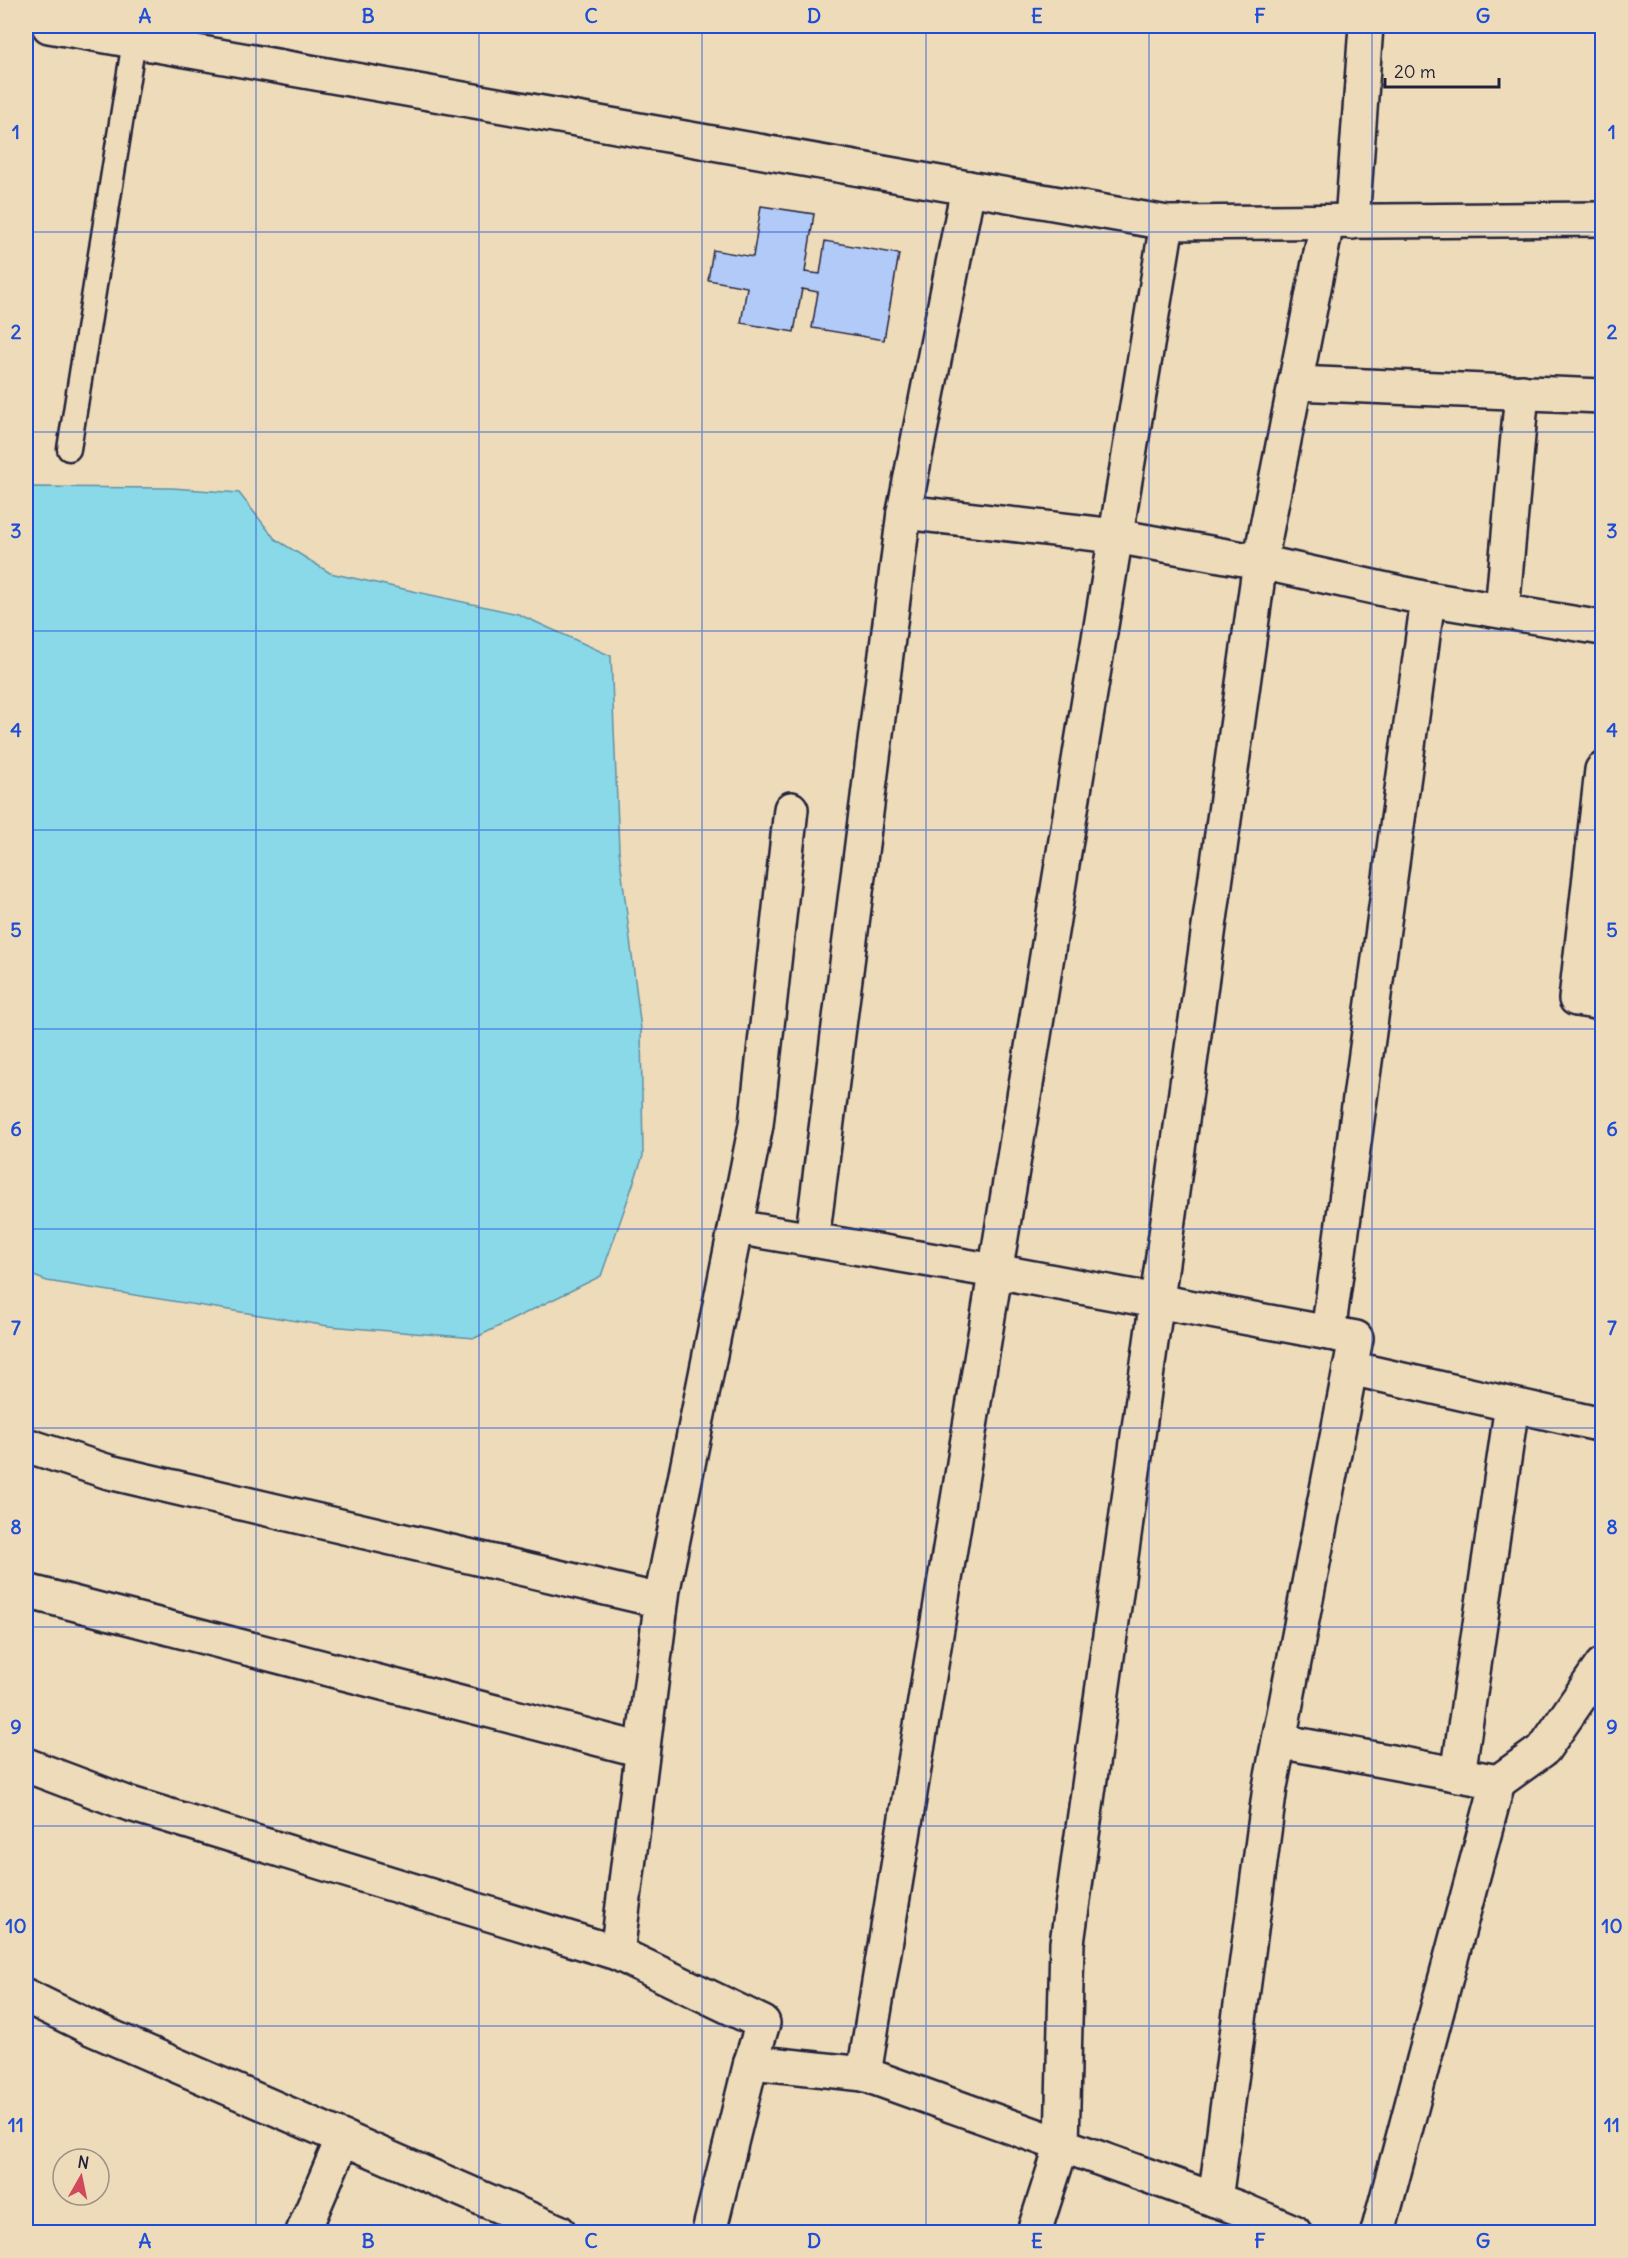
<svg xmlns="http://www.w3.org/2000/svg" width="1628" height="2258" font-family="Delius,sans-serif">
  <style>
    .water { fill: #8ad9e9; stroke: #6090a3; stroke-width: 1.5 }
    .building { fill: #b1caf8; stroke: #22223b; stroke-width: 1.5 }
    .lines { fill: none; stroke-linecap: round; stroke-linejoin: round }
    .lane-casing { stroke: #22223b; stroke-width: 27 }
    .street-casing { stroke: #22223b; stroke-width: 38 }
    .lane { stroke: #eedbb9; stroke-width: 22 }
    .street { stroke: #eedbb9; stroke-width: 33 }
    .grid { fill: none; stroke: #1d4ed8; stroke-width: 1.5; stroke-opacity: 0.55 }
    .neatline { fill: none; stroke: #1d4ed8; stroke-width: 2 }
    .grid-label { font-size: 20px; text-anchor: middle; font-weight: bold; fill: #1d4ed8 }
  </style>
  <rect width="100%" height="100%" fill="#eedbb9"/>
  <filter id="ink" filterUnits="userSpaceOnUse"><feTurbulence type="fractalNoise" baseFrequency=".0167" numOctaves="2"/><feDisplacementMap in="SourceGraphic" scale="12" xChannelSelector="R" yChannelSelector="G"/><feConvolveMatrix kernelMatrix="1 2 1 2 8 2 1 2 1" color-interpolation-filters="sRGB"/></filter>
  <g filter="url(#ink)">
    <polygon class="water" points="26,487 172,488 239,493 275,539 330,573 518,614 611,656 619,850 641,1029 643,1156 601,1276 475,1338 328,1326 47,1281 26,1273"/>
    <polygon class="building" points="761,206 814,214 805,272 820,274 825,241 899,254 884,340 812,328 818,292 802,289 794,332 741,323 747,287 708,280 713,250 753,257"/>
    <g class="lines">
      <defs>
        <polyline id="lane" points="69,449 134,41"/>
        <g id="street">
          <polyline points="49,26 1167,223 1602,219"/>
          <polyline points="1352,222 1366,26"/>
          <polyline points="1295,383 1602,396"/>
          <polyline points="904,512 1115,536 1260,562 1327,222"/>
          <polyline points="1502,611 1522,392"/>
          <polyline points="1602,770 1576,999 1602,1003"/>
          <polyline points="736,1227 995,1271 1356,1338 1270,1787 1215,2200"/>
          <polyline points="812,1240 904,512 968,188"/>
          <polyline points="1328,1333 1428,599"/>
          <polyline points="1350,1368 1602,1425"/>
          <polyline points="26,1445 109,1472 661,1601"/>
          <polyline points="26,1591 642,1750"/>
          <polyline points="1279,1741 1498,1782 1544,1749 1602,1665"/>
          <polyline points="26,1765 124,1802 617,1953 763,2023 751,2062"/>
          <polyline points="1458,1775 1512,1405"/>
          <polyline points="617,1953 663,1589 756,1125 791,809"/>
          <polyline points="26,1996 91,2028 559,2232"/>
          <polyline points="864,2074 1238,2208 1294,2232"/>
          <polyline points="303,2232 343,2138"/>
          <polyline points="709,2232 751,2062 864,2074 1167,223"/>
          <polyline points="1034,2232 1062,2145 1067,1943 1260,562 1428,599 1602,628"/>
          <polyline points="1378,2232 1498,1782"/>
        </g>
      </defs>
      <use href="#lane" class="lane-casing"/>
      <use href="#street" class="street-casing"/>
      <use href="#lane" class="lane"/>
      <use href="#street" class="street"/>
    </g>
  </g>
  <path class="grid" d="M256,26V2232M479,26V2232M702,26V2232M926,26V2232M1149,26V2232M1372,26V2232M26,232H1602M26,432H1602M26,631H1602M26,830H1602M26,1029H1602M26,1229H1602M26,1428H1602M26,1627H1602M26,1826H1602M26,2026H1602"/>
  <rect width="1628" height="2258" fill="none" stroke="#eedbb9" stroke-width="66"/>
  <g transform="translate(81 2177) rotate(9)"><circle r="28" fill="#eedbb9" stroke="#9c9187" stroke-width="1.5"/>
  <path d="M0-4.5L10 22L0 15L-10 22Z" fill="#d1495b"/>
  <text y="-9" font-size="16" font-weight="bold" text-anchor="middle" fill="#22223b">N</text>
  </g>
  <path d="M1385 78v9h114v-9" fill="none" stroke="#22223b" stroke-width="3"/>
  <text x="1394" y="78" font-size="18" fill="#22223b" stroke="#eedbb9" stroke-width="4.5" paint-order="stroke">20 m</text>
  <rect x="33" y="33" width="1562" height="2192" class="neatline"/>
  <g class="grid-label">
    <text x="145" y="23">A</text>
    <text x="368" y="23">B</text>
    <text x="591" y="23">C</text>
    <text x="814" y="23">D</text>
    <text x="1037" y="23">E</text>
    <text x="1260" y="23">F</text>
    <text x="1483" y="23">G</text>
    <text x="16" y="139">1</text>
    <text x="1612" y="139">1</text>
    <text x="16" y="339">2</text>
    <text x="1612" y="339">2</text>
    <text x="16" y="538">3</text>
    <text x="1612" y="538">3</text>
    <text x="16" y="737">4</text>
    <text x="1612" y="737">4</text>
    <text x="16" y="937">5</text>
    <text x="1612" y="937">5</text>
    <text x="16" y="1136">6</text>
    <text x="1612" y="1136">6</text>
    <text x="16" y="1335">7</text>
    <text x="1612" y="1335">7</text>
    <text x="16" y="1534">8</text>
    <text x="1612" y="1534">8</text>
    <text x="16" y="1734">9</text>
    <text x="1612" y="1734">9</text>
    <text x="16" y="1933">10</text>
    <text x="1612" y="1933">10</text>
    <text x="16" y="2132">11</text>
    <text x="1612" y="2132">11</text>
    <text x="145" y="2248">A</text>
    <text x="368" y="2248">B</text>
    <text x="591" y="2248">C</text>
    <text x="814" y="2248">D</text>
    <text x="1037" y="2248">E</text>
    <text x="1260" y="2248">F</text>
    <text x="1483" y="2248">G</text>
  </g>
</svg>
